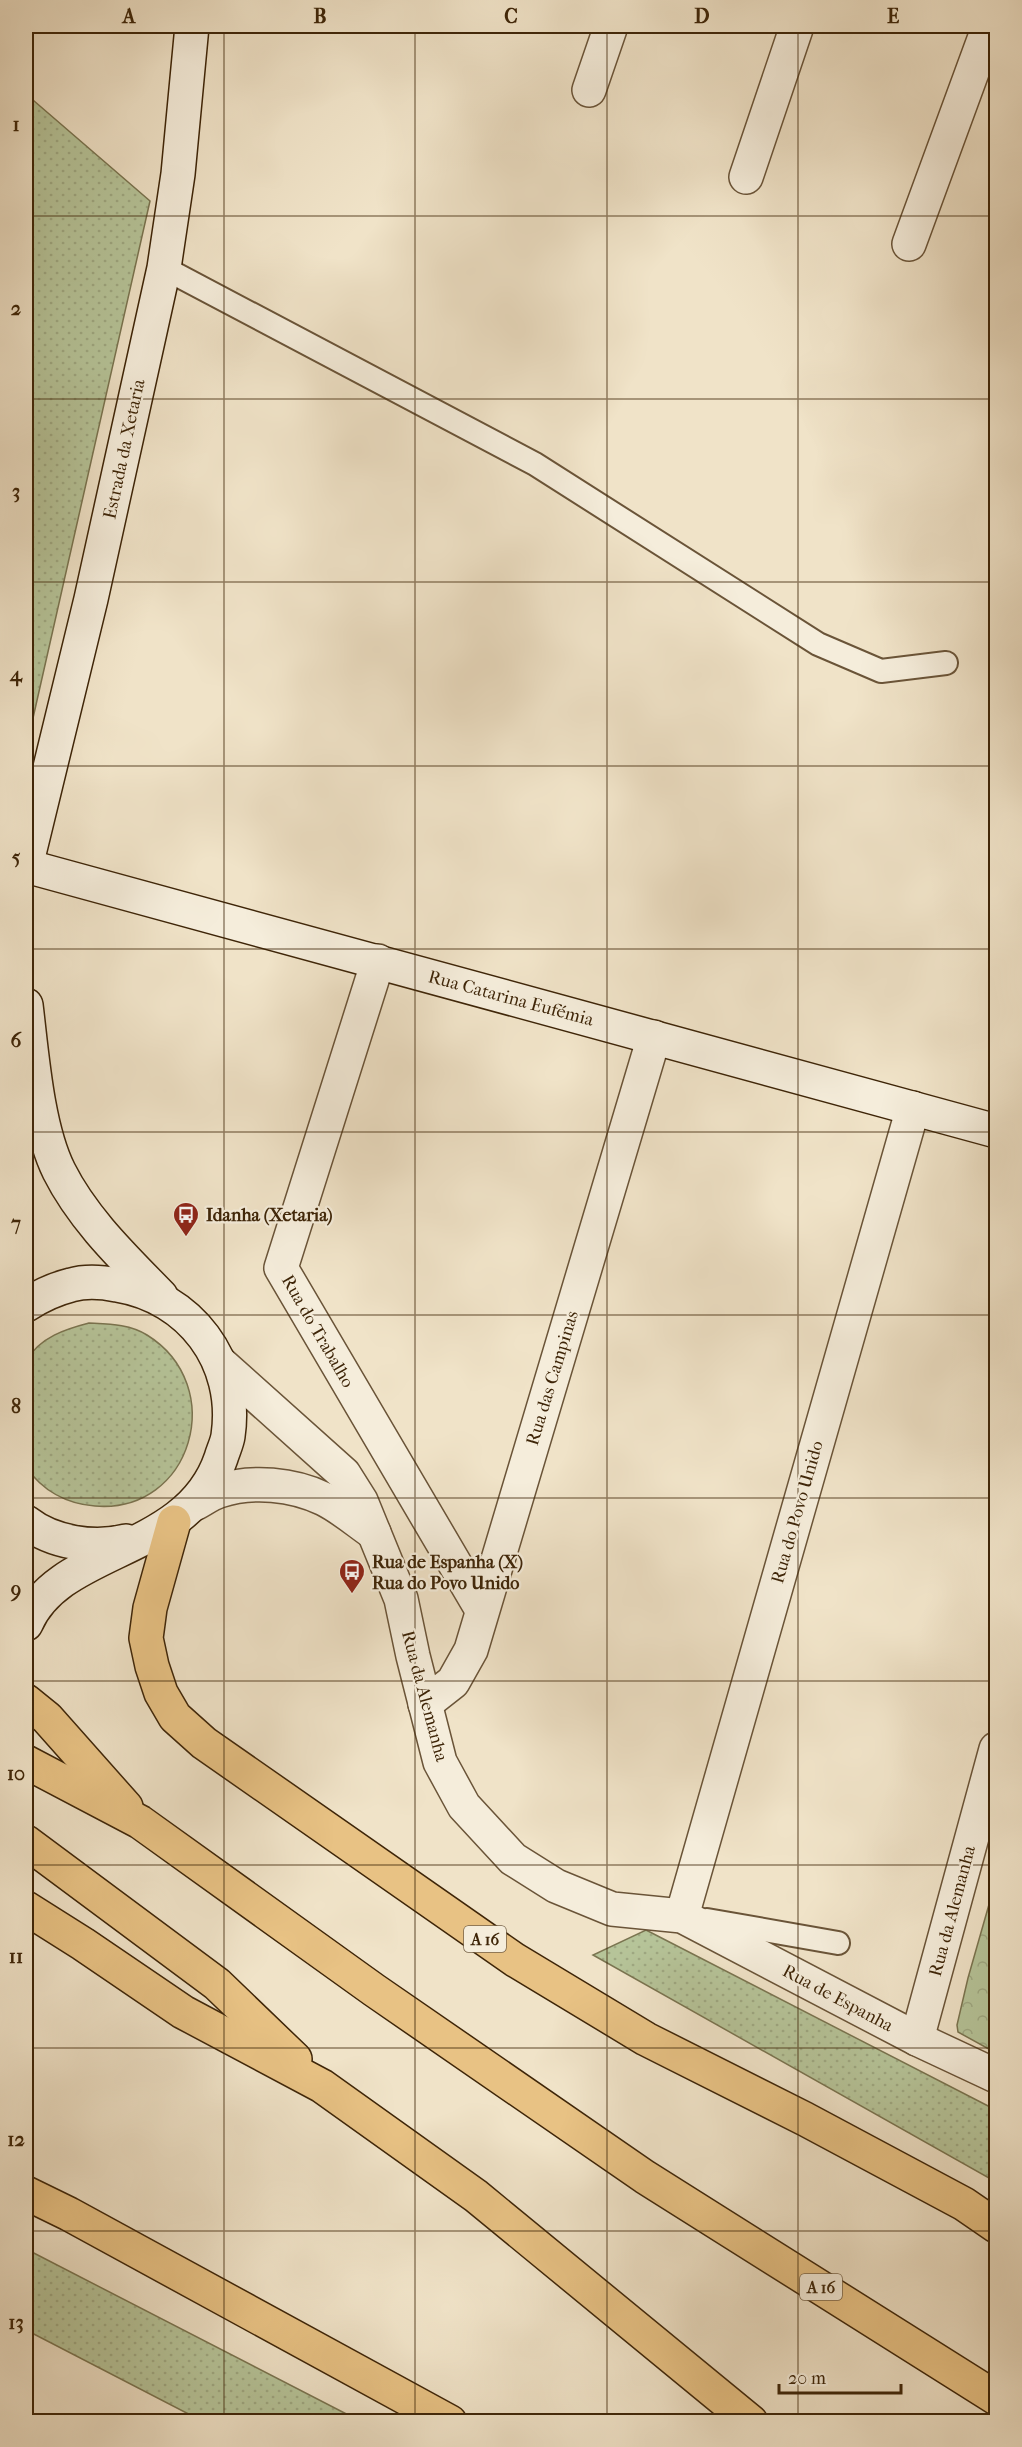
<svg xmlns="http://www.w3.org/2000/svg" width="1022" height="2447" font-family="'IM FELL French Canon',serif">
  <style>
    .grass { fill: url(#grass-dots); stroke: #7a7450; stroke-width: 1.5 }
    .forest { fill: url(#forest-crowns); stroke: #7a7450; stroke-width: 1.5 }
    .lines { fill: none; stroke-linecap: round; stroke-linejoin: round }
    .lane-casing { stroke: #6a5438; stroke-width: 26 }
    .street-casing { stroke: #6a5438; stroke-width: 36 }
    .secondary-casing { stroke: #3e2508; stroke-width: 36 }
    .highway-casing { stroke: #3e2508; stroke-width: 36 }
    .lane { stroke: #f5eddb; stroke-width: 22 }
    .street { stroke: #f5eddb; stroke-width: 33 }
    .secondary { stroke: #f5eddb; stroke-width: 33 }
    .highway { stroke: #e8c284; stroke-width: 33 }
    .grid { fill: none; stroke: #3e2508; stroke-width: 1.5; stroke-opacity: 0.55 }
    .labels { text-anchor: middle; stroke-width: 4.5; stroke-linejoin: round; paint-order: stroke }
    .shield { fill: #f5eddb; stroke: #756147; stroke-width: 1.5 }
    .shield-label { font-size: 16px; font-weight: bold; fill: #3e2508 }
    .street-label { font-size: 18px; fill: #3e2508; stroke: #f5eddb }
    .poi-label { font-size: 18px; font-weight: bold; fill: #3e2508; stroke: #f5eddb; text-anchor: start }
    .neatline { fill: none; stroke: #3e2508; stroke-width: 2 }
    .grid-label { font-size: 20px; text-anchor: middle; font-weight: bold; fill: #3e2508 }
  </style>
  <defs>
    <pattern id="grass-dots" width="8" height="8" patternUnits="userSpaceOnUse" patternTransform="scale(1.5)"><rect width="8" height="8" fill="#b6c499"/><path d="M2 2h.1M6 6h.1" fill="none" stroke="#9ea882" stroke-width="1.8" stroke-linecap="round"/></pattern>
    <pattern id="forest-crowns" width="20" height="18" patternUnits="userSpaceOnUse" patternTransform="scale(1.5)"><rect width="20" height="18" fill="#b6c499"/><path d="M2 6a3 3 0 1 1 6 0M12 15a3 3 0 1 1 6 0" fill="none" stroke="#9ea882"/></pattern>
  </defs>
  <rect width="100%" height="100%" fill="#f0e3c8"/>
  <filter id="stains"><feTurbulence type="fractalNoise" baseFrequency=".00333" numOctaves="4"/><feColorMatrix values="0 0 0 0 .2 0 0 0 0 .09 0 0 0 0 .02 0 0 0 .5 -.17"/></filter>
  <radialGradient id="worn" r=".72"><stop offset=".6" stop-color="#630" stop-opacity="0"/><stop offset="1" stop-color="#630" stop-opacity=".3"/></radialGradient>
  <g class="grass">
    <polygon points="26,94 150,201 26,749 26,93"/>
    <path d="M89,1323C109,1324 130,1324 147,1335C229,1386 192,1514 95,1506C66,1504 42,1490 26,1467C25,1451 23,1368 27,1360C40,1337 66,1329 89,1323Z"/>
    <polygon points="646,1930 996,2110 996,2182 593,1955"/>
    <polygon points="26,2249 360,2421 202,2421 26,2330"/>
  </g>
  <polygon class="forest" points="996,1880 996,2053 958,2032 957,2025 968,1978"/>
  <g class="lines">
    <defs>
      <g id="lane">
        <polyline points="164,268 535,464 818,644 881,671 946,663"/>
        <polyline points="707,1920 838,1943"/>
      </g>
      <g id="street">
        <polyline points="589,90 611,26"/>
        <polyline points="746,177 797,26"/>
        <polyline points="909,244 989,26"/>
        <polyline points="378,961 281,1268 482,1610"/>
        <polyline points="220,1363 344,1474 361,1501 401,1599 413,1656 440,1762 464,1806 513,1859 556,1886 612,1909 682,1916 917,2039 996,2076"/>
        <path d="M194,1504C202,1500 210,1494 219,1491C252,1480 293,1484 324,1499C342,1508 358,1522 374,1533"/>
        <polyline points="425,1704 453,1682 471,1650 654,1037"/>
        <polyline points="682,1916 913,1108"/>
        <polyline points="917,2039 996,1749"/>
      </g>
      <g id="secondary">
        <polyline points="26,866 996,1131"/>
        <polyline points="26,866 91,599 164,268 178,174 192,26"/>
        <path d="M26,1005C32,1054 37,1127 59,1171C83,1219 124,1258 161,1296"/>
        <path d="M26,1305C40,1296 55,1289 71,1285C85,1281 102,1282 117,1285C190,1297 239,1361 228,1436C227,1443 223,1451 221,1458C188,1556 60,1545 26,1624"/>
        <path d="M26,1522C53,1543 94,1549 126,1541"/>
      </g>
      <g id="highway">
        <polyline points="174,1522 150,1608 146,1638 152,1666 161,1693 175,1717 204,1743 515,1960 646,2039 805,2119 964,2204 996,2226"/>
        <polyline points="26,1701 47,1718 126,1807"/>
        <polyline points="26,1762 140,1822 374,1990 645,2177 996,2398"/>
        <polyline points="26,1842 217,1984 295,2059"/>
        <polyline points="26,1908 83,1944 183,2012 322,2086 476,2196 751,2422"/>
        <polyline points="26,2193 69,2214 450,2422"/>
      </g>
    </defs>
    <use href="#lane" class="lane-casing"/>
    <use href="#street" class="street-casing"/>
    <use href="#secondary" class="secondary-casing"/>
    <use href="#highway" class="highway-casing"/>
    <use href="#lane" class="lane"/>
    <use href="#street" class="street"/>
    <use href="#secondary" class="secondary"/>
    <use href="#highway" class="highway"/>
  </g>
  <path class="grid" d="M224,26V2422M415,26V2422M607,26V2422M798,26V2422M26,216H996M26,399H996M26,582H996M26,766H996M26,949H996M26,1132H996M26,1315H996M26,1498H996M26,1681H996M26,1865H996M26,2048H996M26,2231H996"/>
  <defs>
    <symbol id="bus-pin" viewBox="-11 -11 22 30"><path d="M0 17L-7.5 6A9.5 9.5 0 1 1 7.5 6Z" fill="#8f2418" stroke="#f5eddb"/><path d="M-5-6H5V4H4V6H2V4H-2V6H-4V4H-5ZM-3.5-4V0h7V-4ZM-3.5 1.2v1.5H-2V1.2ZM2 1.2v1.5H3.5V1.2Z" fill="#fff"/></symbol>
  </defs>
  <g fill-rule="evenodd">
    <use href="#bus-pin" x="171" y="1200" width="30" height="40"/>
    <use href="#bus-pin" x="337" y="1557" width="30" height="40"/>
  </g>
  <g class="labels">
    <g class="shield">
      <rect x="464" y="1926" width="42" height="26" rx="4.5"/>
      <rect x="800" y="2274" width="42" height="26" rx="4.5"/>
    </g>
    <g class="shield-label">
      <text x="485" y="1945">A 16</text>
      <text x="821" y="2293">A 16</text>
    </g>
    <g class="street-label">
      <text transform="translate(124 449) rotate(-78)" y="6">Estrada da Xetaria</text>
      <text transform="translate(511 998) rotate(15)" y="6">Rua Catarina Eufémia</text>
      <text transform="translate(318 1331) rotate(60)" y="6">Rua do Trabalho</text>
      <text transform="translate(552 1378) rotate(-73)" y="6">Rua das Campinas</text>
      <text transform="translate(797 1512) rotate(-74)" y="6">Rua do Povo Unido</text>
      <text transform="translate(425 1696) rotate(75)" y="6">Rua da Alemanha</text>
      <text transform="translate(952 1911) rotate(-75)" y="6">Rua da Alemanha</text>
      <text transform="translate(838 1998) rotate(28)" y="6">Rua de Espanha</text>
    </g>
    <g class="poi-label">
      <text x="206" y="1221">Idanha (Xetaria)</text>
      <text x="372" y="1568">Rua de Espanha (X)<tspan x="372" dy="21">Rua do Povo Unido</tspan></text>
    </g>
  </g>
  <rect width="1022" height="2447" fill="none" stroke="#f0e3c8" stroke-width="66"/>
  <path d="M779 2384v9h122v-9" fill="none" stroke="#3e2508" stroke-width="3"/>
  <text x="788" y="2384" font-size="18" fill="#3e2508" stroke="#f5eddb" stroke-width="4.5" paint-order="stroke">20 m</text>
  <rect x="33" y="33" width="956" height="2381" class="neatline"/>
  <g class="grid-label">
    <text x="129" y="23">A</text>
    <text x="320" y="23">B</text>
    <text x="511" y="23">C</text>
    <text x="702" y="23">D</text>
    <text x="893" y="23">E</text>
    <text x="16" y="131">1</text>
    <text x="16" y="315">2</text>
    <text x="16" y="498">3</text>
    <text x="16" y="681">4</text>
    <text x="16" y="864">5</text>
    <text x="16" y="1047">6</text>
    <text x="16" y="1230">7</text>
    <text x="16" y="1413">8</text>
    <text x="16" y="1597">9</text>
    <text x="16" y="1780">10</text>
    <text x="16" y="1963">11</text>
    <text x="16" y="2146">12</text>
    <text x="16" y="2329">13</text>
  </g>
  <rect width="100%" height="100%" filter="url(#stains)"/>
  <rect width="100%" height="100%" fill="url(#worn)"/>
</svg>
